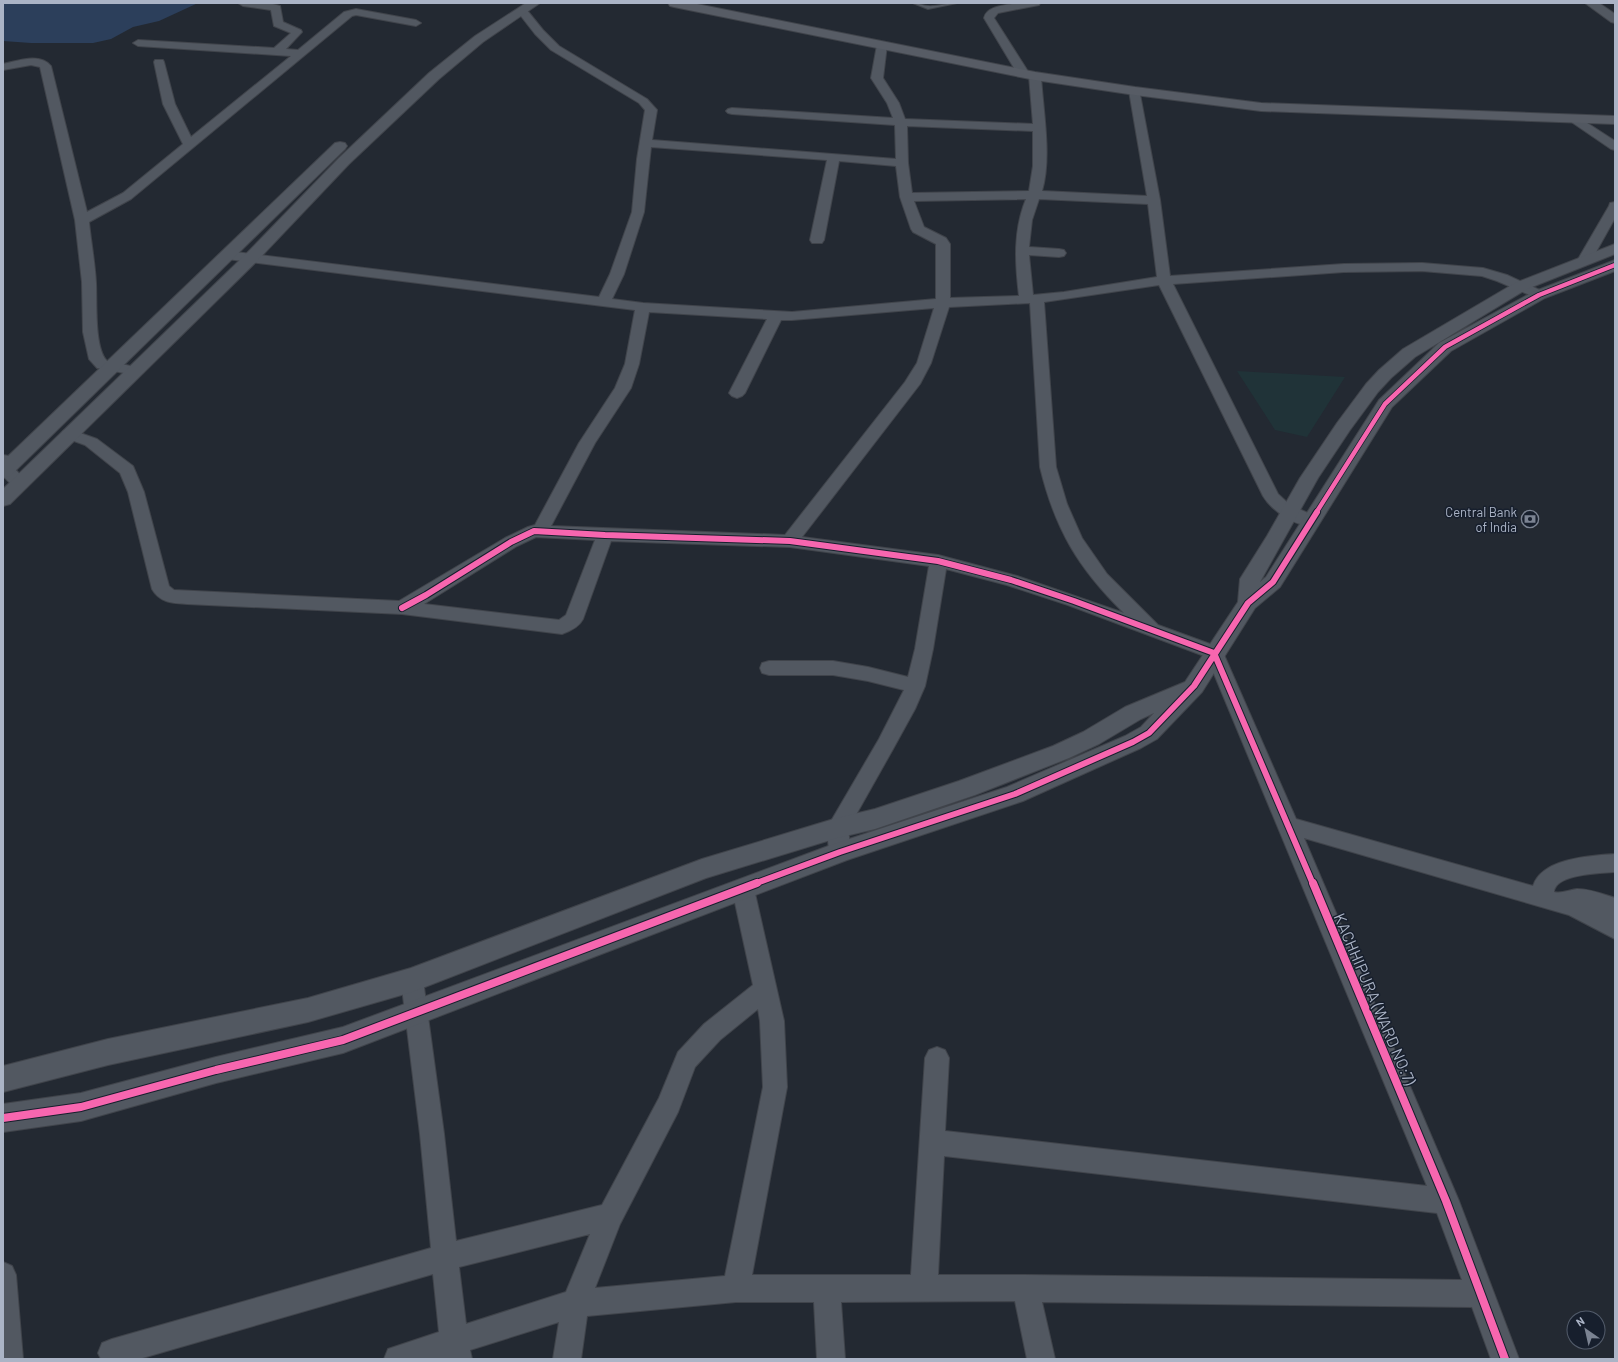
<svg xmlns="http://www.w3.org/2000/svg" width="1618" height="1362" font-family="Barlow,sans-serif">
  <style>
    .green { fill: #203338 }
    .water { fill: #2c3f5b }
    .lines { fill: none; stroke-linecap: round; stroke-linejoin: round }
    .service-casing { stroke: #40444b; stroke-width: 2 }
    .minor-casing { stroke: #40444b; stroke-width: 2 }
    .tertiary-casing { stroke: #40444b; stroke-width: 2 }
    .secondary-casing { stroke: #40444b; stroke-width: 2 }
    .service { fill: #525861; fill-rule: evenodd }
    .minor { fill: #525861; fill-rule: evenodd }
    .tertiary { fill: #525861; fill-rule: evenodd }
    .secondary { fill: #575c65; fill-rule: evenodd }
    .cycleway-far2-casing { stroke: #171f2d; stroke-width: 6 }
    .cycleway-far1-casing { stroke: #171f2d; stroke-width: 8 }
    .cycleway-casing { stroke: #171f2d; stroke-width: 10 }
    .cycleway-far2 { stroke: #f766af; stroke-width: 4.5 }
    .cycleway-far1 { stroke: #f766af; stroke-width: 6 }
    .cycleway { stroke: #f766af; stroke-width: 8 }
    .labels { text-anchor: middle; stroke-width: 3; stroke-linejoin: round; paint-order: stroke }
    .poi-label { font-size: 13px; fill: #abb4c6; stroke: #171f2d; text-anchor: end }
    .near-street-label { font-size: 16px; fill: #abb4c6; stroke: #171f2d }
  </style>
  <rect width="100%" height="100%" fill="#232932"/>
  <polygon class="green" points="1237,371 1345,377 1307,437 1275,430"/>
  <polygon class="water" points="4,3 198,3 159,21 133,27 111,39 93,43 31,43 3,41 3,4"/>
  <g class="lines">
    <defs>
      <path id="service" d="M913,3C919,3 923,6 928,6C935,7 949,3 957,3L928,9Z"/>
      <g id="minor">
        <path d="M238,3H269L280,6L283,22L301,30L302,32L286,49L298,50L344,12L356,9L416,20L421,23L416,26L356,15L352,16L131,199L89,222C91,242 95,263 96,283C97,302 94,348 107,361L140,368L142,371L140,374L135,375L97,368L89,359L83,332L82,282L75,220L40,67L31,65L3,70V64C17,61 40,52 51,66L87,212L123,193L183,144L163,104L154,62L155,60H163L164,62L175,104L191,137L291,56L138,46L133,43L138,40L274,48L291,33L274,26L271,10L243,6Z"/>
        <path d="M1020,3H1040L1039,5L998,13L994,18L1029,73L1023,76L1017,73L984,18C987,5 1008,5 1020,3Z"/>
        <path d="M522,8L526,9L543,30L559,46L647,99L657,110L652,140L896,159L895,125L732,114L728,113L726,111L728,109L732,108L893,118L887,103L871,78L877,45L882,42L887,45L883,78L899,103L905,119L1033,124L1029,76L1035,73L1039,74L1041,76C1043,111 1052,157 1042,191L1147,196L1129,91L1131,89H1139L1160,200L1170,276L1344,264L1422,263L1483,268L1507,275L1544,292L1546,295L1544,298L1539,299L1497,281L1482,276L1422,271L1344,272L1173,284L1278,494L1290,505L1317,517L1319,521L1317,525C1299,530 1272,511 1263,496L1159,285L1044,302L1056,467L1067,504L1082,538L1107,574L1158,625L1221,648L1296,819L1533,886C1542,858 1590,856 1615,854V872C1601,873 1555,874 1554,892C1561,894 1569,890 1577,889C1590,889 1603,894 1615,898V917H1614L1615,939L1569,915L1304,838L1459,1201L1519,1359H1491L1472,1307L1042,1302L1055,1359H1027L1015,1301L841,1302L845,1359H817L814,1302H736L587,1316L581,1359H553L559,1322L470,1350L472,1359H384L388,1349L439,1332L433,1274L139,1359H101L98,1353L102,1343L112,1339L431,1248L420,1134L401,980L404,973L412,970L420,973L423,980L444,1134L456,1241L602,1205L659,1098L678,1052L704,1024L753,985L732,889L735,882L743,880L751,882L754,889L784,1021L787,1087L752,1275H911L925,1058L929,1050L937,1047L945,1050L949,1058L945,1131L1427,1186L1207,657L1068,605L1007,585L946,569L933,649L925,686L915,709L893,749L848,829L851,852L848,858L840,861L832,858L829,852L827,828L879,739L904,690L868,681L833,675H769L762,673L760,668L762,663L769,661H833L868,667L908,677L915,649L929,566L790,547L611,541L583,619C579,627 570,631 562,634L402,614L187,604C173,603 160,603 152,589L128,492L120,473L85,445L63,437L61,434L63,431L69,429L97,439L133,466L144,492L169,586L174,590L399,601L505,538L528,527L535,525L579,443L615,388L625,364L635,310L227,259L222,258L220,255L222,252L227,251L599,297L610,274L632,212L637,159L645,110L639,103L551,50L535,34L517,11ZM907,126L1033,131V166L1029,191L912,193L908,163ZM651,147L827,160L810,240L812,243H822L824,240L839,161L896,166L900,197L911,229L913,232L936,244V299L792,312L643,303L612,299L624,274L644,212ZM1026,199C1013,231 1015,262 1019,296L950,298V244L946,238L924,227L914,201ZM1039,199L1148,204L1157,277L1064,292L1033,295L1029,255L1059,257L1064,256L1066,253L1064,250L1059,249L1029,247L1032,220ZM1030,303L1040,467C1055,529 1078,568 1124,613L1017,576L938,555L802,537L920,384L931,363L949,307ZM934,308L917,363L905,382L785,535L551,526L595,443L631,388L639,364L649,312L767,319L729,393L732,396L737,398L742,396L745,393L781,320H792ZM536,537L595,540L566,615L559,620L424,604L517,546ZM758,1009L760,1021L763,1087L725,1276L595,1288L620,1224L678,1112L695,1067L720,1040ZM944,1156L1437,1213L1462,1280L1026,1275H938ZM590,1234L566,1292L466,1324L459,1267Z"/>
        <polygon points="1574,115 1578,117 1615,141 1615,150 1611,149 1570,121 1568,119 1570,117"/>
        <polygon points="1615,202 1615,218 1591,261 1589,264 1579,264 1577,261 1609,206 1610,203"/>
        <path d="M3,455L9,456L14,468L28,483L26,487C15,490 10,483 3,476Z"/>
        <polygon points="3,1262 12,1266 16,1275 23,1359 3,1359"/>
      </g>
      <g id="tertiary">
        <polygon points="526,3 540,3 483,42 439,79 349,164 257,261 10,504 3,506 3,489 245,255 339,158 429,73 475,36"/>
        <polygon points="1585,3 1599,3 1615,14 1615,23 1611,22"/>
        <polygon points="340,142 345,143 347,146 345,149 10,476 3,478 3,461 335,143"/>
        <polygon points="1615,244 1615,254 1527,289 1415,357 1391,378 1378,392 1350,430 1318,478 1260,582 1266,577 1379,400 1439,343 1533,292 1615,260 1615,271 1545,298 1451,351 1392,407 1280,587 1255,608 1202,692 1157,739 1141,748 1023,801 847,860 343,1053 216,1083 81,1121 3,1132 3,1104 81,1093 216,1057 343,1027 831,845 1007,787 1125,736 1141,727 1154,713 1141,719 1099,744 1069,758 975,795 875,829 837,838 706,878 412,992 308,1022 108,1065 3,1092 3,1066 108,1039 308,998 411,968 702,859 837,818 875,809 959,781 1053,746 1083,732 1125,707 1185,682 1238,602 1240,579 1267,536 1300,478 1337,423 1366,384 1379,370 1403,349 1515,283"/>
      </g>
      <polygon id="secondary" points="668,3 692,3 1035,72 1135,87 1261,103 1615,116 1615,124 1261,111 1135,95 1035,80 674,7 670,6"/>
    </defs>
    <use href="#service" class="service-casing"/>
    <use href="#minor" class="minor-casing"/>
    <use href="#tertiary" class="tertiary-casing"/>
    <use href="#secondary" class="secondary-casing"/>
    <use href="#service" class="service"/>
    <use href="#minor" class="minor"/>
    <use href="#tertiary" class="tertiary"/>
    <use href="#secondary" class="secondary"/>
    <defs>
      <polyline id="cycleway-far2" points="1316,513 1385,404 1445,347 1539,295 1615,265"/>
      <g id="cycleway-far1">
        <polyline points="402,608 426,595 511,542 534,531 605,535 790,541 938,561 1011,580 1074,601 1214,653 1313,884"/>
        <polyline points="754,884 840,852 1015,794 1133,742 1149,733 1194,686 1248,603 1273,582 1317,512"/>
      </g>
      <g id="cycleway">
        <polyline points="1313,883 1446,1201 1505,1359"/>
        <polyline points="3,1118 81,1107 216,1070 343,1040 757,883"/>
      </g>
    </defs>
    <use href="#cycleway-far2" class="cycleway-far2-casing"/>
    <use href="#cycleway-far1" class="cycleway-far1-casing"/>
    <use href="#cycleway" class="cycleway-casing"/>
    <use href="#cycleway-far2" class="cycleway-far2"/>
    <use href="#cycleway-far1" class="cycleway-far1"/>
    <use href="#cycleway" class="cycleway"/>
  </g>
  <defs>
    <symbol id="bank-ring" viewBox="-11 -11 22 22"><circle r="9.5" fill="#171f2d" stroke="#7b8392" stroke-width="1.5"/><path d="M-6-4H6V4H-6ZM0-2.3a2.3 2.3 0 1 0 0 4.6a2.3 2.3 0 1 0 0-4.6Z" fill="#7b8392"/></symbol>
  </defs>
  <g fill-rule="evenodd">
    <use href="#bank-ring" x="1520" y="509" width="20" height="20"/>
  </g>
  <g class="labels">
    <g class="poi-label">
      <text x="1517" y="517">Central Bank<tspan x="1517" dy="15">of India</tspan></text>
    </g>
    <g class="near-street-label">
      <text transform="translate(1375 999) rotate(67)" y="6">KACHHIPURA (WARD NO:7)</text>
    </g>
  </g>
  <rect width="1618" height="1362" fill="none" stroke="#abb4c6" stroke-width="8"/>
  <g transform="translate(1586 1330) rotate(326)"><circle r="19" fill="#171f2d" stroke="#525b6a"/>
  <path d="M0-3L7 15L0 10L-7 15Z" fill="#7b8392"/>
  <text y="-6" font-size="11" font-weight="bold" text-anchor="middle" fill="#abb4c6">N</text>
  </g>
</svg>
